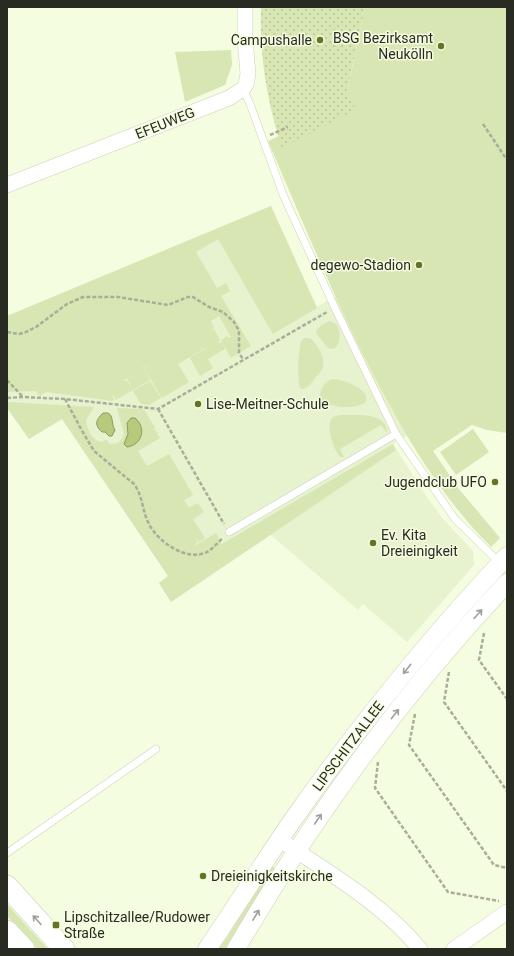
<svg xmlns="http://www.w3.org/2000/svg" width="514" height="956" font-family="Roboto,sans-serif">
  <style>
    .built { fill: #e7f2cf }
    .green { fill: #d7e6b3 }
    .park { fill: url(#park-dots) }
    .water { fill: #b5ca7b; stroke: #8b9a60 }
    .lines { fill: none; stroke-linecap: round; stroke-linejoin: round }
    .service-casing { stroke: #cad2b7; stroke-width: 8 }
    .minor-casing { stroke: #cad2b7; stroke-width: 16 }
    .tertiary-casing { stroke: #cad2b7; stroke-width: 19 }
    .secondary-casing { stroke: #cad2b7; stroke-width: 22 }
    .path { stroke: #a8ae99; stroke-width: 2.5; stroke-dasharray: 4 2; stroke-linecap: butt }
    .service { stroke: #fff; stroke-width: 7 }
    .minor { stroke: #fff; stroke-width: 15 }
    .tertiary { stroke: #fff; stroke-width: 18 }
    .secondary { stroke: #fff; stroke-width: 21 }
    .oneway { stroke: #9ea09b }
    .poi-dot { fill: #637524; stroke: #f5fde1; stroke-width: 1.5 }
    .labels { text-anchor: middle; stroke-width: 3; stroke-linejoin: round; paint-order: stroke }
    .poi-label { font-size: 14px; fill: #282b21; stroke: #f5fde1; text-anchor: end }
    .street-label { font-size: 14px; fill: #282b21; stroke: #f5fde1 }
  </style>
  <defs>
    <pattern id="park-dots" width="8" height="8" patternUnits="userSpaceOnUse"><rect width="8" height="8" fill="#d7e6b3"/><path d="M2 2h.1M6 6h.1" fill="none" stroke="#b9c59a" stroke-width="1.8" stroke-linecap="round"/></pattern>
  </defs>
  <rect width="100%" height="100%" fill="#f5fde1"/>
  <polygon class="built" points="271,206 317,307 336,296 371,370 407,436 393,444 426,496 444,520 473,551 474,565 407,642 363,604 358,610 271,535 171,602 159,583 168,576 62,419 29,439 7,408 7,316"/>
  <g class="green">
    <path d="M365,7H507V433L487,430L472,425L433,451L459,489L500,538L491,547C440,496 404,434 371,370C333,296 301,218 268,141L339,108L347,93Z"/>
    <polygon points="231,50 232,65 225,85 185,102 175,52"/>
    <polygon points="271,206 317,308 273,334 218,239 196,252 217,288 226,283 230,291 221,296 251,346 231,358 221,340 227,336 228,338 231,337 219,316 211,321 214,328 208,332 214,329 220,340 218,341 220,343 222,342 225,349 208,359 203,350 209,346 203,349 200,345 202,350 178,364 189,382 162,398 151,380 156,377 151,380 144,369 149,366 144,368 140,362 144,369 142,370 144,369 150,380 133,390 127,379 137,373 126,379 113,355 126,379 121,382 126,380 133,390 116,400 112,394 114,401 46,392 39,396 36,391 7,392 7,316"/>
    <path d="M330,321L336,324C341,332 342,344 333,349L328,348L316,333C317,327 324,323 330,321Z"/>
    <path d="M304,338H310C317,345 326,357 323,367C322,371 318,375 315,378C312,382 309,387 304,389H301L299,386L298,366L300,345L301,341Z"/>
    <polygon points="203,350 213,368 200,376 190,358"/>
    <path d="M333,379C346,381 358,385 366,395V402C357,410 328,408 319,399C320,390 324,381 333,379Z"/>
    <polygon points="150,381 161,398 149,405 141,404 133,391"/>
    <path d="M7,402L94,407L86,420C87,429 92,441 102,442L105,440H107L109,443C116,446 122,441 124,434L117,408L143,409L135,414L144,409L155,428L152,430L155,429L160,438L138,451L147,466L169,454L193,495L184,500L189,508L198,503L204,512L193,519L205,538L199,542L194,534L198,542L192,547L199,543L201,546L199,543L216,533L222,544L393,444L396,450L171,602L159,583L168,576L62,419L29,439L7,408Z"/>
    <path d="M351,415C364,415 388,415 387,433L381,425L340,449L344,457H341C334,452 325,425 332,418C337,414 345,415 351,415Z"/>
    <polygon points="473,429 489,452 456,475 440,452"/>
    <polygon points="270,865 277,869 228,949 218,949 228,936"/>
    <polygon points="7,904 48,949 37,949 7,916"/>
  </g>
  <path class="park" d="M261,7H365L347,92L356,110L282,148C267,102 259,55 261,7Z"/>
  <g class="water">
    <path d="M103,413H108C114,416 111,424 115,430L112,436H109L105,432H102C93,424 97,419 103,413Z"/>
    <path d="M131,418H135C147,428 142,445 127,447L124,444L128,434L127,423Z"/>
  </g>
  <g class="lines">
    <defs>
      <g id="service">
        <polyline points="243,89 250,104 284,197 335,308 396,434 455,519 500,563"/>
        <polyline points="229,532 396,434"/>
        <polyline points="7,853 156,749"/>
      </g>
      <g id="minor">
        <polyline points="7,185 229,98 243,89 246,84 248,74 245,39 245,7"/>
        <path d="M280,840C329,873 382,903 420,949"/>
        <polyline points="454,949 507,912"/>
      </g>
      <g id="tertiary">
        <path d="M207,949C236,907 263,863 292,821C358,727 429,639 507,556"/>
        <path d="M236,949C313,817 403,694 507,583"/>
      </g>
      <g id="secondary">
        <polyline points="7,886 64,949"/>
        <polyline points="7,931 24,949"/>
      </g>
    </defs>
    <use href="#service" class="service-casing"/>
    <use href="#minor" class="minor-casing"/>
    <use href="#tertiary" class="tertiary-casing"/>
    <use href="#secondary" class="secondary-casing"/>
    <g class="path">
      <polyline points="483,124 507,160"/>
      <polyline points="270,135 288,127"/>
      <polyline points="7,332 19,334 26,332 36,327 67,304 83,297 118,297 168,305 188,297 193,297 209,307 223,312 234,322 239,331 239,353 243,359"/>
      <polyline points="7,380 23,397"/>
      <polyline points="7,398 23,397 65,399 158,409 327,312"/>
      <path d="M65,399L81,429L94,451L134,484C143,496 142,511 149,524C158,542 187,562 207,552C213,549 218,542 223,538"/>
      <polyline points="158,409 224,524"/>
      <polyline points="484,633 479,660 507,699"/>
      <polyline points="449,672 444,702 507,791"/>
      <polyline points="415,714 409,745 494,865 507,868"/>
      <polyline points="378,762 375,788 448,892 499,901"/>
    </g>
    <use href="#service" class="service"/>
    <use href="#minor" class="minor"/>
    <use href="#tertiary" class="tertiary"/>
    <use href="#secondary" class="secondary"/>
  </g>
  <defs><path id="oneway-shaft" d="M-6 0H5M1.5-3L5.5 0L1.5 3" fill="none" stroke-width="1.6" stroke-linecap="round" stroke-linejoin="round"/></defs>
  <g class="oneway">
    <use href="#oneway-shaft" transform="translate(478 614) rotate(-48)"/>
    <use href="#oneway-shaft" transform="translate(407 669) rotate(129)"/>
    <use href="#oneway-shaft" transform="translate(395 714) rotate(-52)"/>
    <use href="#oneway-shaft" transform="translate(318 819) rotate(-56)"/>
    <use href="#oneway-shaft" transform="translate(256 915) rotate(-59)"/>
    <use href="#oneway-shaft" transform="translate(37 920) rotate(-132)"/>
  </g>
  <g class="poi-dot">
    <circle cx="320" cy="40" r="4"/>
    <circle cx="441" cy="46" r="4"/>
    <circle cx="419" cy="265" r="4"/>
    <circle cx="198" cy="404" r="4"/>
    <circle cx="495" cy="482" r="4"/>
    <circle cx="373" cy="543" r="4"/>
    <circle cx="203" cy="876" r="4"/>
    <rect x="52" y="921" width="8" height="8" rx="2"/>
  </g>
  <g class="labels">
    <g class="poi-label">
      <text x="433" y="43">BSG Bezirksamt<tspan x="433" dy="16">Neukölln</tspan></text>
      <text x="312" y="45">Campushalle</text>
      <text x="411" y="270">degewo-Stadion</text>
      <text x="206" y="409" text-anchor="start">Lise-Meitner-Schule</text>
      <text x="487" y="487">Jugendclub UFO</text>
      <text x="381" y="540" text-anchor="start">Ev. Kita<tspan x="381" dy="16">Dreieinigkeit</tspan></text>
      <text x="211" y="881" text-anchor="start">Dreieinigkeitskirche</text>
      <text x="64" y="922" text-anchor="start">Lipschitzallee/Rudower<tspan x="64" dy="16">Straße</tspan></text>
    </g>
    <g class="street-label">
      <text transform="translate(165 123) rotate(-22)" y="5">EFEUWEG</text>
      <text transform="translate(348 746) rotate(-53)" y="5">LIPSCHITZALLEE</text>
    </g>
  </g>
  <rect width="514" height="956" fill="none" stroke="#282b21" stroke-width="16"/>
</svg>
